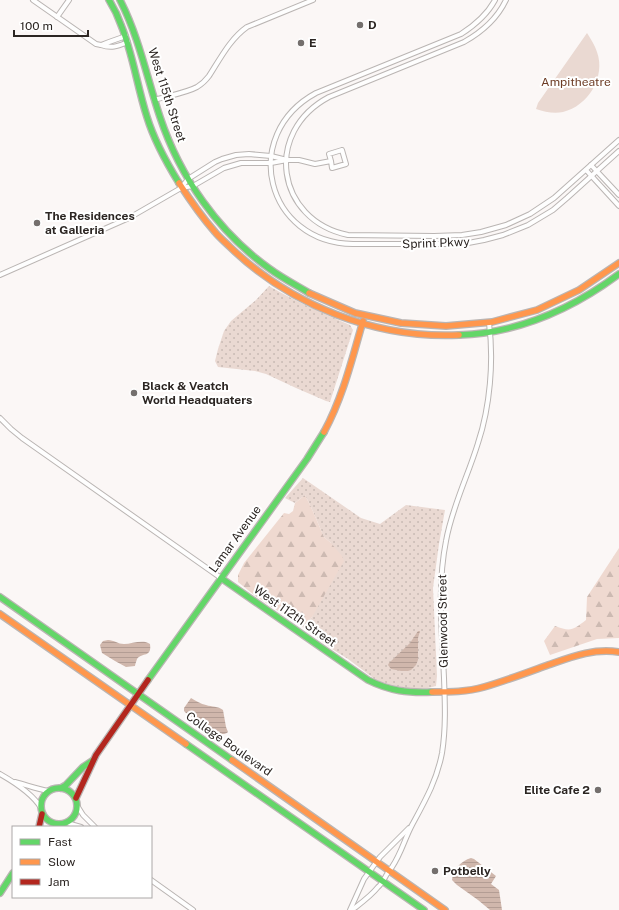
<svg xmlns="http://www.w3.org/2000/svg" width="619" height="910" font-family="'Public Sans',sans-serif">
  <style>
    .grass { fill: url(#grass-dots) }
    .forest { fill: url(#forest-firs) }
    .park { fill: #ead9d2 }
    .water { fill: url(#water-rules) }
    .lines { fill: none; stroke-linecap: round; stroke-linejoin: round }
    .street-casing { stroke: #bab5b3; stroke-width: 6 }
    .fast-casing { stroke: #bab5b3; stroke-width: 8 }
    .slow-casing { stroke: #bab5b3; stroke-width: 8 }
    .jam-casing { stroke: #bab5b3; stroke-width: 8 }
    .street { stroke: #fefefe; stroke-width: 4 }
    .fast { stroke: #63d668; stroke-width: 5.5 }
    .slow { stroke: #ff974d; stroke-width: 5.5 }
    .jam { stroke: #b3261e; stroke-width: 5.5 }
    .poi-dot { fill: #746f6d; stroke: #fff; stroke-width: 1.5 }
    .labels { text-anchor: middle; stroke-width: 4; stroke-linejoin: round; paint-order: stroke }
    .poi-label { font-size: 12px; font-weight: bold; fill: #2c2623; stroke: #fff; text-anchor: start }
    .park-label { font-size: 12px; fill: #6d3c25; stroke: #fff }
    .street-label { font-size: 12px; fill: #2c2623; stroke: #fff }
  </style>
  <defs>
    <pattern id="grass-dots" width="8" height="8" patternUnits="userSpaceOnUse"><rect width="8" height="8" fill="#ead9d2"/><path d="M2 2h.1M6 6h.1" fill="none" stroke="#c9bab4" stroke-width="1.8" stroke-linecap="round"/></pattern>
    <pattern id="forest-firs" width="22" height="20" patternUnits="userSpaceOnUse"><rect width="22" height="20" fill="#efd9d0"/><path d="M5 1l3.5 6h-7zM16 11l3.5 6h-7z" fill="#cdbab2"/></pattern>
    <pattern id="water-rules" width="6" height="5" patternUnits="userSpaceOnUse"><rect width="6" height="5" fill="#d0b7ac"/><path d="M0 2.5h6" fill="none" stroke="#b39d94"/></pattern>
  </defs>
  <rect width="100%" height="100%" fill="#fbf7f6"/>
  <g class="grass">
    <path d="M269,286C295,301 322,313 350,325L353,330L330,402L326,401L296,388L266,374L255,371L218,367L215,361L218,349L224,331L231,321L256,300Z"/>
    <polygon points="303,478 361,518 380,524 406,505 445,510 439,544 433,588 437,676 436,686 428,688 412,689 392,685 376,680 348,659 332,649 312,633 301,626 312,617 331,543 324,537 311,507 305,495 295,503 285,498"/>
  </g>
  <g class="forest">
    <polygon points="305,495 311,507 324,537 331,543 342,556 344,561 312,617 301,626 254,595 238,582 238,575 244,563 284,513 289,514 293,511 295,503"/>
    <path d="M619,548V638L597,639L550,655L544,641L555,626C571,632 573,630 586,620L587,597Z"/>
  </g>
  <path class="park" d="M587,33C591,39 595,46 597,52C606,77 588,106 563,112C554,114 545,112 536,109L538,103Z"/>
  <g class="water">
    <polygon points="418,631 420,631 418,638 418,660 416,665 411,670 408,671 401,671 391,669 388,665 389,663 410,643"/>
    <path d="M108,640C114,640 118,644 124,644C132,644 143,639 150,644C152,658 142,652 137,659C137,659 135,665 135,666L126,667L115,661L102,653L100,645L103,641Z"/>
    <path d="M191,698C196,701 201,704 206,705C212,707 218,706 223,710L226,727L228,732C225,735 221,734 217,733L186,713L184,711V708Z"/>
    <path d="M471,858L474,859L496,876L491,884L499,890L502,910H490L478,900L457,885L452,880C453,869 461,861 471,858Z"/>
  </g>
  <g class="lines">
    <defs>
      <g id="street">
        <polyline points="33,0 96,44 101,45"/>
        <path d="M495,0C487,15 475,25 461,34L316,93C239,135 266,243 353,244H463L484,240L503,235L528,225L553,210L567,198L619,151"/>
        <path d="M506,0C497,19 482,32 464,42L329,97C263,132 276,220 348,235L434,236L462,235L481,232L506,225L530,214L554,198L619,140"/>
        <polyline points="57,17 69,0"/>
        <path d="M126,36L109,42L101,45C112,49 118,46 128,42"/>
        <path d="M154,100C167,96 186,93 197,87C202,84 206,80 209,76C220,59 230,39 247,27L313,0"/>
        <polyline points="591,165 619,195"/>
        <polyline points="586,170 619,206"/>
        <polyline points="181,188 193,186 224,168 241,163 271,163 287,160 299,160 315,164 331,161 332,168 346,164 342,150 329,154 331,161"/>
        <polyline points="0,275 129,218 181,188 188,179 215,162 222,159 236,155 249,154 271,156 287,160"/>
        <polyline points="0,418 11,429 22,438 221,578"/>
        <path d="M0,774C14,782 33,794 41,808"/>
        <path d="M15,782C27,785 36,789 49,791"/>
        <polyline points="78,807 83,815 95,827"/>
        <polyline points="67,823 81,827"/>
        <polyline points="151,880 193,910"/>
        <polyline points="350,910 364,879 380,857 409,828"/>
        <path d="M352,910C361,903 371,896 378,887C382,884 384,879 387,874C388,872 390,869 392,867C401,854 405,838 412,825C425,801 437,780 442,753C446,728 445,703 444,678C442,632 437,586 446,541C452,507 468,476 478,443C490,407 494,361 489,323"/>
      </g>
      <g id="fast">
        <path d="M109,0C114,8 118,16 121,25C133,54 137,86 147,117C154,140 166,162 179,183"/>
        <path d="M120,0C139,37 147,78 160,117C180,177 218,232 270,269C282,278 296,285 309,293"/>
        <path d="M459,335C518,333 572,309 619,274"/>
        <path d="M221,578L368,680C390,691 408,693 432,692"/>
        <polyline points="0,597 232,760"/>
        <polyline points="148,680 307,459 324,432"/>
        <polyline points="186,744 424,910"/>
        <circle cx="59" cy="806" r="18"/>
        <polyline points="61,788 66,785 83,767 92,761"/>
        <polyline points="0,893 13,873"/>
      </g>
      <g id="slow">
        <path d="M179,183C190,200 201,216 215,232C219,237 225,242 230,247C290,305 375,339 459,335"/>
        <polyline points="309,293 355,313 401,323 446,326 492,322 537,310 579,290 619,263"/>
        <path d="M324,432C343,397 352,359 363,321"/>
        <polyline points="0,614 186,744"/>
        <path d="M432,692C450,692 467,692 484,687C505,681 526,673 548,665C571,657 593,648 619,652"/>
        <polyline points="232,760 445,910"/>
      </g>
      <g id="jam">
        <polyline points="76,798 96,755 148,680"/>
        <polyline points="39,827 42,814"/>
      </g>
    </defs>
    <use href="#street" class="street-casing"/>
    <use href="#fast" class="fast-casing"/>
    <use href="#slow" class="slow-casing"/>
    <use href="#jam" class="jam-casing"/>
    <use href="#street" class="street"/>
    <use href="#fast" class="fast"/>
    <use href="#slow" class="slow"/>
    <use href="#jam" class="jam"/>
  </g>
  <g class="poi-dot">
    <circle cx="360" cy="25" r="4"/>
    <circle cx="301" cy="43" r="4"/>
    <circle cx="37" cy="223" r="4"/>
    <circle cx="134" cy="393" r="4"/>
    <circle cx="598" cy="790" r="4"/>
    <circle cx="435" cy="871" r="4"/>
  </g>
  <g class="labels">
    <g class="poi-label">
      <text x="368" y="29">D</text>
      <text x="309" y="47">E</text>
      <text x="45" y="220">The Residences<tspan x="45" dy="14">at Galleria</tspan></text>
      <text x="142" y="390">Black &amp; Veatch<tspan x="142" dy="14">World Headquaters</tspan></text>
      <text x="590" y="794" text-anchor="end">Elite Cafe 2</text>
      <text x="443" y="875">Potbelly</text>
    </g>
    <g class="park-label">
      <text x="576" y="86">Ampitheatre</text>
    </g>
    <g class="street-label">
      <text transform="translate(167 95) rotate(72)" y="4">West 115th Street</text>
      <text transform="translate(436 243) rotate(-2)" y="4">Sprint Pkwy</text>
      <text transform="translate(235 539) rotate(-54)" y="4">Lamar Avenue</text>
      <text transform="translate(295 616) rotate(35)" y="4">West 112th Street</text>
      <text transform="translate(443 621) rotate(-91)" y="4">Glenwood Street</text>
      <text transform="translate(229 744) rotate(35)" y="4">College Boulevard</text>
    </g>
  </g>
  <rect x="12" y="826" width="140" height="72" fill="#ffffff" stroke="#aba8a7"/>
  <rect x="20" y="839" width="20" height="6" fill="#63d668" stroke="#aba8a7"/>
  <text x="48" y="846" font-size="12" fill="#2c2623">Fast</text>
  <rect x="20" y="859" width="20" height="6" fill="#ff974d" stroke="#aba8a7"/>
  <text x="48" y="866" font-size="12" fill="#2c2623">Slow</text>
  <rect x="20" y="879" width="20" height="6" fill="#b3261e" stroke="#aba8a7"/>
  <text x="48" y="886" font-size="12" fill="#2c2623">Jam</text>
  <path d="M14 30v6h74v-6" fill="none" stroke="#2c2623" stroke-width="2"/>
  <text x="20" y="30" font-size="12" fill="#2c2623" stroke="#ffffff" stroke-width="3" paint-order="stroke">100 m</text>
</svg>
